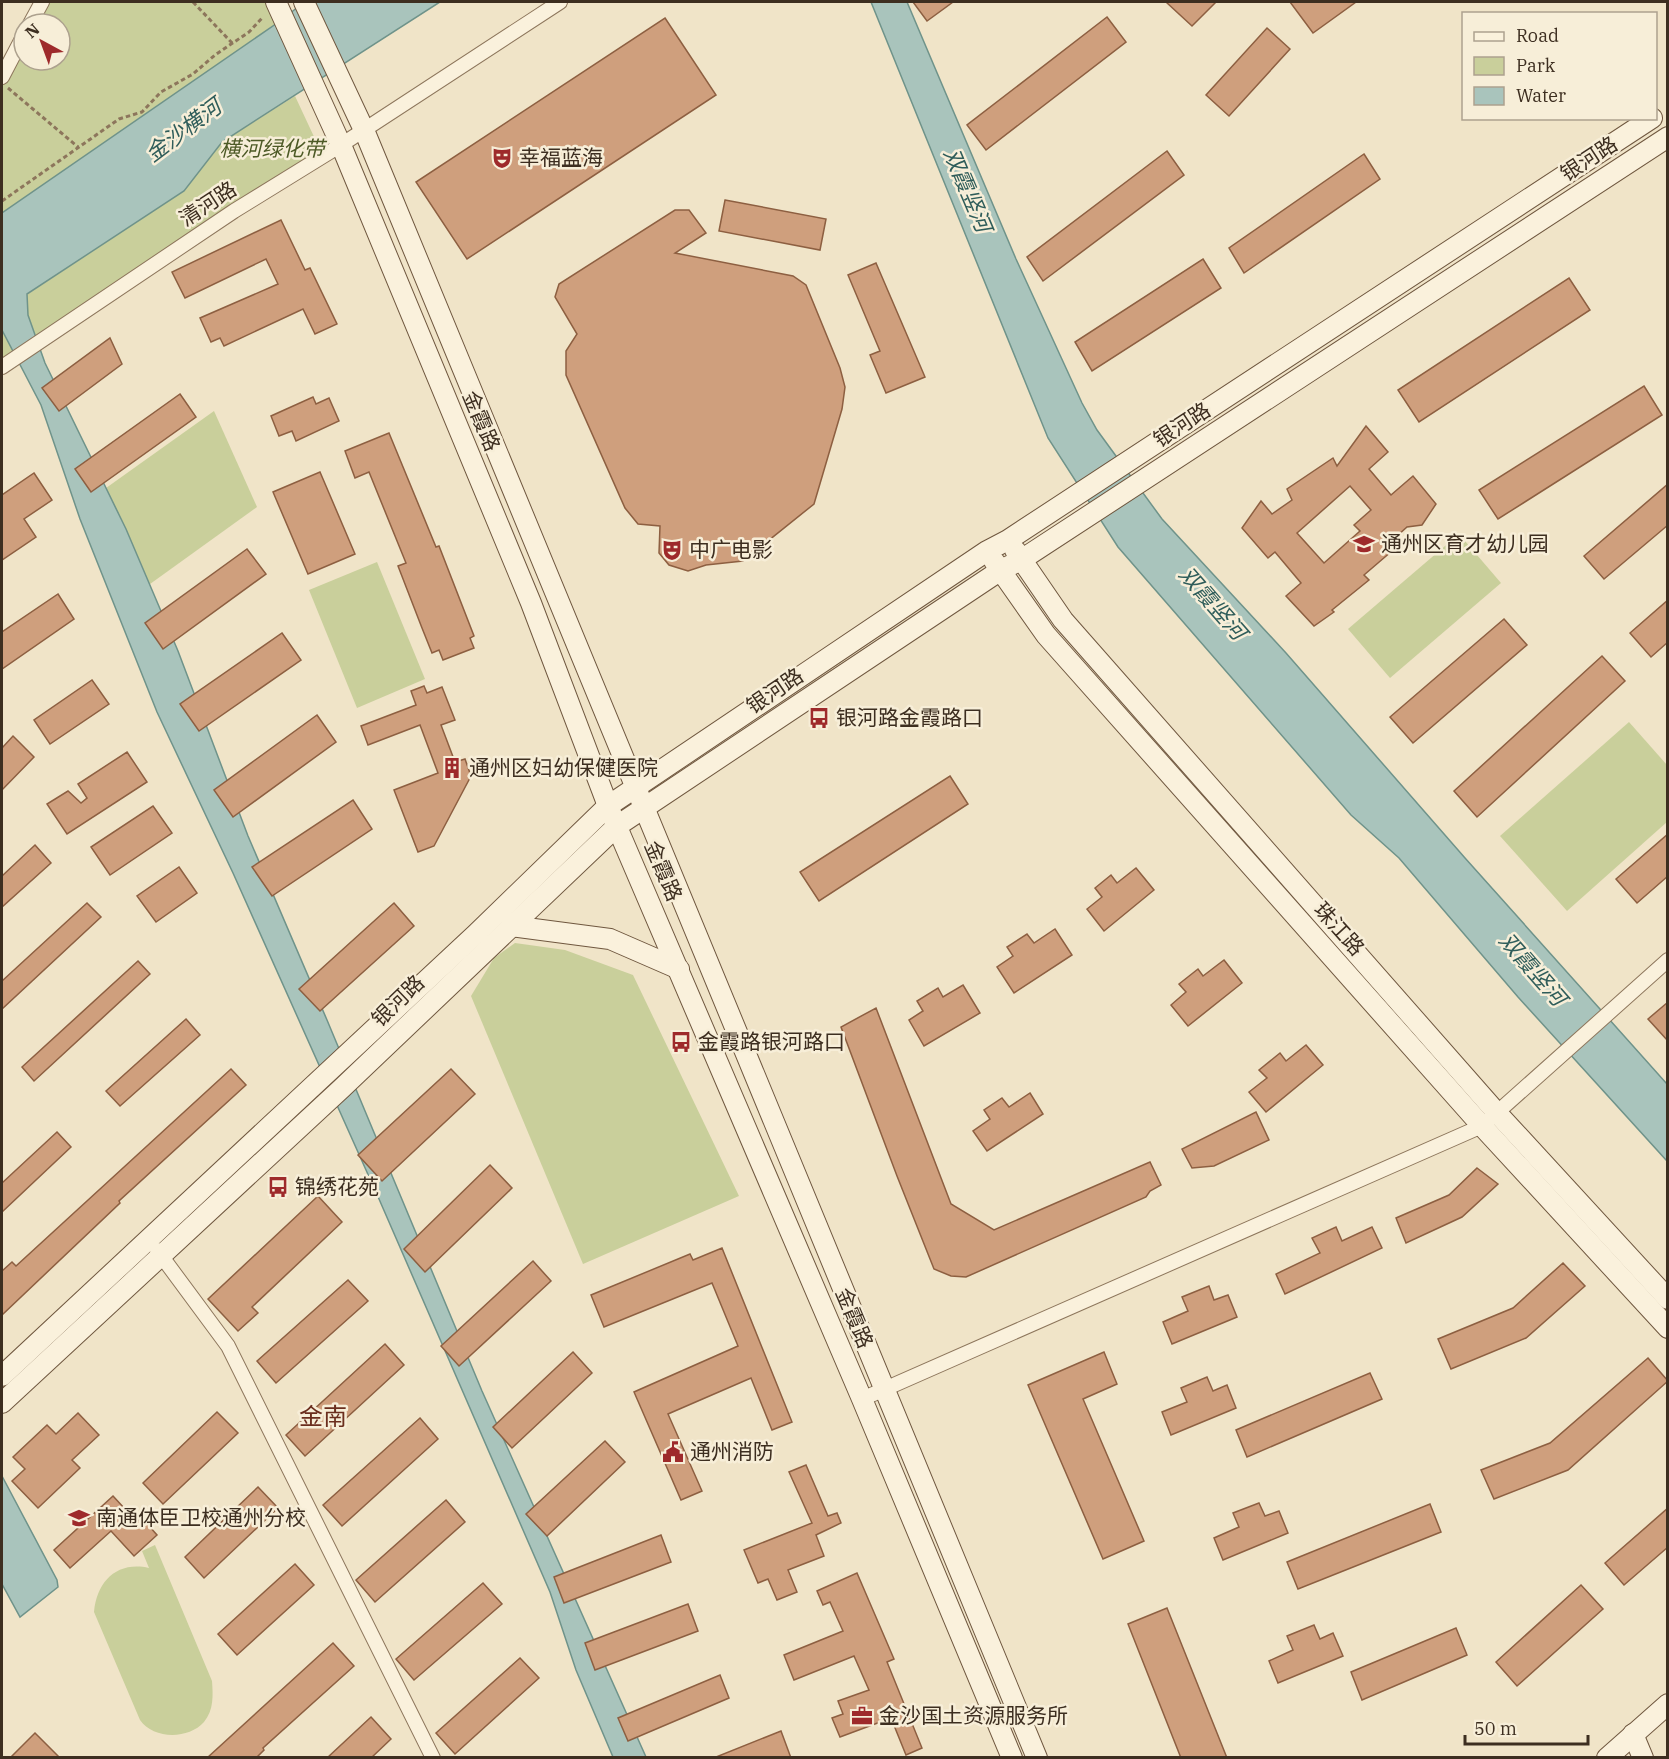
<svg xmlns="http://www.w3.org/2000/svg" width="1669" height="1759" font-family="'IBM Plex Serif','Noto Sans SC',serif">
  <style>
    .green { fill: #c9cf9b }
    .water { fill: #a9c4bc; stroke: #6f938a; stroke-width: 1.5 }
    .building { fill: #cf9f7d; stroke: #8d5f41; stroke-width: 1.5; fill-rule: evenodd }
    .lines { fill: none; stroke-linecap: round; stroke-linejoin: round }
    .street-casing { stroke: #8d765c; stroke-width: 16 }
    .secondary-casing { stroke: #6f573f; stroke-width: 22 }
    .path { stroke: #8d765c; stroke-width: 3; stroke-dasharray: 4.5 3; stroke-linecap: butt }
    .street { stroke: #faf1dc; stroke-width: 14 }
    .secondary { stroke: #faf1dc; stroke-width: 20 }
    .labels { text-anchor: middle; stroke-width: 5; stroke-linejoin: round; paint-order: stroke }
    .park-label { font-size: 21px; font-style: italic; fill: #4d5a26; stroke: #f7eed8 }
    .poi-label { font-size: 21px; fill: #3d2e20; stroke: #f7eed8; text-anchor: start }
    .street-label { font-size: 21px; fill: #3d2e20; stroke: #f7eed8 }
    .water-label { font-size: 22px; font-style: italic; fill: #2f5d5a; stroke: #f7eed8 }
    .quarter-label { font-size: 24px; fill: #6b2e1e; stroke: #f7eed8 }
  </style>
  <rect width="100%" height="100%" fill="#f0e4c8"/>
  <g class="green">
    <polygon points="49,2 276,2 283,19 2,213 2,86 24,46 24,60 60,60 60,24 36,24"/>
    <polygon points="295,96 323,156 2,367 2,311 184,191 222,142"/>
    <polygon points="214,411 257,507 132,597 92,498"/>
    <polygon points="1459,534 1501,583 1390,678 1348,629"/>
    <polygon points="377,562 425,679 357,708 309,590"/>
    <polygon points="1629,722 1667,765 1667,822 1567,911 1500,836"/>
    <polygon points="515,943 565,950 633,975 739,1196 583,1264 471,996 494,958"/>
    <path d="M155,1545L212,1681C213,1695 214,1710 204,1722C188,1740 153,1739 140,1720L94,1612C97,1581 117,1561 149,1568L142,1551Z"/>
  </g>
  <g class="water">
    <polygon points="304,2 440,2 222,142 184,191 27,294 28,315 45,363 126,529 178,651 248,836 327,1020 482,1391 646,1757 613,1757 576,1670 550,1592 379,1199 233,873 157,712 80,519 41,405 2,330 2,213 283,19"/>
    <polygon points="871,2 907,2 1016,259 1082,403 1097,430 1162,519 1286,653 1465,858 1667,1084 1667,1161 1518,997 1399,858 1351,815 1118,547 1048,438"/>
    <polygon points="2,1476 57,1580 58,1587 20,1617 2,1584"/>
  </g>
  <g class="building">
    <polygon points="913,2 953,2 927,21"/>
    <polygon points="1166,2 1216,2 1192,26"/>
    <polygon points="1290,2 1356,2 1313,33"/>
    <polygon points="1107,17 1126,42 986,150 967,125"/>
    <polygon points="665,18 716,95 467,259 416,182"/>
    <polygon points="1267,28 1290,49 1229,116 1206,95"/>
    <polygon points="1167,151 1184,175 1043,281 1027,257"/>
    <polygon points="1364,154 1380,179 1244,273 1229,248"/>
    <polygon points="725,200 826,219 820,250 719,231"/>
    <polygon points="675,210 689,210 706,233 675,253 793,276 806,285 840,368 845,387 842,409 814,504 743,561 706,565 688,571 669,565 659,553 660,526 638,524 625,508 566,375 566,351 577,334 555,297 559,284"/>
    <polygon points="281,220 305,270 310,268 337,324 315,334 303,309 224,346 220,338 211,342 200,318 278,284 266,259 185,298 172,272"/>
    <polygon points="1203,259 1221,288 1092,371 1075,342"/>
    <polygon points="876,263 925,377 886,393 870,355 880,351 848,275"/>
    <polygon points="1569,278 1590,310 1419,422 1398,390"/>
    <polygon points="110,338 122,364 59,411 42,388"/>
    <polygon points="1644,386 1662,415 1498,519 1479,490"/>
    <polygon points="180,394 196,417 91,492 75,469"/>
    <polygon points="313,397 316,404 329,398 339,421 296,441 292,431 279,436 271,416"/>
    <path d="M1366,426L1388,452L1369,469L1391,495L1413,476L1436,504L1422,525L1407,527L1387,545L1392,551L1364,575L1369,580L1332,610L1334,612L1314,626L1286,596L1301,583L1275,552L1268,558L1242,528L1261,501L1272,514L1292,500L1287,489L1333,458L1337,466ZM1350,486L1371,510L1354,525L1360,531L1324,563L1297,533Z"/>
    <polygon points="389,433 436,547 439,546 474,636 470,638 474,648 443,660 439,650 432,653 422,628 398,566 406,563 369,472 355,478 345,451"/>
    <polygon points="320,472 355,554 308,574 273,492"/>
    <polygon points="34,473 52,500 24,519 36,537 2,560 2,495"/>
    <polygon points="1668,484 1668,525 1604,579 1584,556"/>
    <polygon points="247,549 266,574 163,649 145,623"/>
    <polygon points="58,594 74,619 2,669 2,632"/>
    <polygon points="1668,600 1668,642 1651,657 1630,633"/>
    <polygon points="1504,619 1527,645 1413,743 1390,717"/>
    <polygon points="282,633 301,660 199,731 180,704"/>
    <polygon points="1602,656 1625,681 1477,817 1454,791"/>
    <polygon points="92,680 109,704 50,744 34,720"/>
    <polygon points="424,686 427,693 442,687 455,720 441,725 455,762 465,759 471,776 434,846 418,852 394,790 438,773 420,725 368,745 361,726 416,705 411,691"/>
    <polygon points="317,715 336,742 233,817 214,790"/>
    <polygon points="13,736 34,757 2,790 2,748"/>
    <polygon points="127,752 147,782 67,834 47,804 68,791 81,803 87,798 78,784"/>
    <polygon points="950,776 968,804 819,901 800,872"/>
    <polygon points="353,800 372,829 272,896 252,867"/>
    <polygon points="153,806 172,833 110,875 91,847"/>
    <polygon points="1668,834 1668,876 1637,903 1616,879"/>
    <polygon points="35,845 51,863 2,907 2,876"/>
    <polygon points="179,867 197,893 156,922 137,896"/>
    <polygon points="1136,868 1154,890 1104,931 1087,909 1102,897 1095,888 1111,875 1117,883"/>
    <polygon points="87,903 101,917 2,1009 2,981"/>
    <polygon points="394,903 414,926 320,1011 299,989"/>
    <polygon points="1055,929 1072,955 1014,993 997,967 1013,956 1007,947 1027,934 1034,943"/>
    <polygon points="1224,960 1242,983 1188,1026 1171,1005 1186,992 1179,984 1198,969 1203,976"/>
    <polygon points="138,961 150,974 34,1081 22,1067"/>
    <polygon points="963,985 980,1013 924,1046 909,1020 923,1011 917,1001 938,988 943,997"/>
    <polygon points="1668,1002 1668,1041 1648,1019"/>
    <polygon points="876,1008 951,1204 994,1230 1150,1162 1161,1185 1150,1191 1146,1197 966,1277 951,1276 934,1269 897,1176 841,1027"/>
    <polygon points="186,1019 200,1035 120,1106 106,1091"/>
    <polygon points="1306,1045 1323,1065 1266,1112 1249,1092 1267,1078 1259,1070 1280,1053 1286,1061"/>
    <polygon points="231,1069 246,1085 119,1201 120,1203 2,1315 2,1271 12,1262 16,1266"/>
    <polygon points="451,1069 475,1094 382,1181 358,1155"/>
    <polygon points="1030,1093 1043,1114 987,1151 973,1131 990,1119 984,1110 1002,1098 1009,1107"/>
    <polygon points="1256,1112 1269,1140 1214,1166 1192,1168 1182,1149"/>
    <polygon points="57,1132 71,1147 2,1212 2,1183"/>
    <polygon points="490,1165 512,1188 425,1272 404,1249"/>
    <polygon points="1477,1168 1498,1184 1462,1217 1406,1243 1396,1218 1449,1195"/>
    <polygon points="318,1196 342,1222 252,1307 258,1313 238,1331 208,1299"/>
    <polygon points="1336,1227 1342,1241 1372,1227 1382,1248 1285,1294 1276,1274 1320,1253 1312,1238"/>
    <polygon points="722,1248 792,1422 772,1430 751,1378 668,1414 702,1491 681,1500 634,1392 738,1346 712,1283 604,1327 591,1295 690,1254 693,1260"/>
    <polygon points="533,1261 551,1281 459,1366 441,1346"/>
    <polygon points="1563,1263 1585,1286 1526,1338 1451,1369 1438,1339 1513,1308"/>
    <polygon points="348,1280 368,1301 276,1383 257,1361"/>
    <polygon points="1209,1286 1214,1300 1228,1295 1237,1317 1172,1344 1163,1322 1188,1311 1182,1297"/>
    <polygon points="385,1344 404,1365 305,1456 286,1435"/>
    <polygon points="573,1352 592,1373 512,1448 493,1427"/>
    <polygon points="1104,1352 1117,1384 1083,1399 1144,1541 1103,1559 1028,1385"/>
    <polygon points="1648,1358 1668,1381 1568,1470 1494,1499 1481,1470 1550,1443"/>
    <polygon points="1370,1373 1382,1399 1247,1457 1236,1430"/>
    <polygon points="1207,1377 1213,1391 1227,1385 1236,1408 1171,1435 1162,1412 1187,1402 1181,1388"/>
    <polygon points="217,1412 238,1433 163,1504 143,1483"/>
    <polygon points="78,1413 99,1435 72,1460 80,1468 38,1508 12,1481 25,1469 13,1457 47,1425 56,1434"/>
    <polygon points="420,1418 438,1439 342,1526 323,1505"/>
    <polygon points="605,1441 625,1462 547,1536 526,1514"/>
    <polygon points="806,1465 828,1516 837,1513 841,1523 816,1535 824,1556 788,1570 797,1592 777,1600 768,1579 758,1583 744,1550 812,1523 789,1472"/>
    <polygon points="258,1487 278,1508 204,1578 185,1557"/>
    <polygon points="113,1496 137,1522 141,1517 157,1535 134,1556 111,1531 70,1568 54,1550"/>
    <polygon points="446,1500 465,1522 375,1602 356,1580"/>
    <polygon points="1259,1503 1265,1516 1279,1511 1288,1533 1223,1560 1214,1538 1239,1527 1233,1513"/>
    <polygon points="1430,1504 1441,1532 1298,1589 1287,1562"/>
    <polygon points="1668,1508 1668,1547 1624,1585 1605,1563"/>
    <polygon points="661,1535 671,1562 564,1603 554,1577"/>
    <polygon points="295,1564 314,1585 237,1655 218,1634"/>
    <polygon points="857,1573 894,1659 887,1662 922,1748 906,1755 891,1718 840,1737 832,1718 843,1714 838,1701 869,1690 854,1656 794,1680 784,1655 843,1631 830,1602 823,1605 817,1591"/>
    <polygon points="483,1583 502,1604 414,1680 396,1659"/>
    <polygon points="1581,1585 1603,1609 1517,1686 1496,1662"/>
    <polygon points="688,1604 698,1631 595,1670 585,1643"/>
    <polygon points="1167,1608 1227,1758 1181,1758 1128,1624"/>
    <polygon points="1314,1625 1320,1639 1333,1633 1343,1656 1278,1683 1269,1661 1293,1650 1287,1636"/>
    <polygon points="1456,1628 1467,1655 1362,1700 1351,1672"/>
    <polygon points="333,1643 354,1666 263,1748 264,1750 256,1758 207,1758"/>
    <polygon points="520,1658 539,1678 455,1754 436,1733"/>
    <polygon points="720,1675 729,1698 628,1741 618,1718"/>
    <polygon points="371,1717 391,1739 371,1758 327,1758"/>
    <polygon points="781,1731 791,1758 717,1758 716,1757"/>
    <polygon points="35,1733 60,1758 10,1758"/>
  </g>
  <g class="lines">
    <defs>
      <g id="street">
        <polyline points="30,24 42,2"/>
        <polyline points="2,77 24,35"/>
        <polyline points="2,367 234,211 341,145 560,2"/>
        <polyline points="157,1250 228,1346 433,1758"/>
        <polyline points="862,1399 1482,1126 1668,960"/>
      </g>
      <g id="secondary">
        <polyline points="276,2 341,145 531,603 608,806 862,1399 1012,1758"/>
        <polyline points="304,2 364,130 1037,1758"/>
        <polyline points="1015,550 1063,620 1497,1113 1668,1299"/>
        <polyline points="994,561 1046,635 1482,1126 1668,1328"/>
        <polyline points="511,926 610,939 679,969"/>
        <polyline points="2,1376 476,934 608,806 987,551 1008,540 1652,118"/>
        <polyline points="2,1403 341,1089 617,826 1001,570 1021,560 1668,137"/>
        <polyline points="1633,1734 1643,1758"/>
        <polyline points="1607,1758 1668,1704"/>
      </g>
    </defs>
    <use href="#street" class="street-casing"/>
    <use href="#secondary" class="secondary-casing"/>
    <g class="path">
      <polyline points="193,2 233,44"/>
      <polyline points="8,88 78,147"/>
      <polyline points="2,201 119,119 142,112 161,92 193,74 215,55 249,32 263,17"/>
    </g>
    <use href="#street" class="street"/>
    <use href="#secondary" class="secondary"/>
  </g>
  <defs>
    <symbol id="theatre-bare" viewBox="-9 -9 18 18"><path d="M-5-5.5Q0-4 5-5.5V0Q5 5 0 6Q-5 5-5 0ZM-3.3-2.5H-1v1.5H-3.3ZM1-2.5H3.3v1.5H1ZM-2.8 1Q0 5.5 2.8 1Z" fill="#9e2a2b" stroke="#f7eed8" stroke-width="2.5" paint-order="stroke"/></symbol>
    <symbol id="school-bare" viewBox="-9 -9 18 18"><path d="M0-5L7-2L0 1L-7-2ZM-4 1L0 2.5L4 1V4Q0 6-4 4Z" fill="#9e2a2b" stroke="#f7eed8" stroke-width="2.5" paint-order="stroke"/></symbol>
    <symbol id="bus-bare" viewBox="-9 -9 18 18"><path d="M-5-6H5V4H4V6H2V4H-2V6H-4V4H-5ZM-3.5-4V0h7V-4ZM-3.5 1.2v1.5H-2V1.2ZM2 1.2v1.5H3.5V1.2Z" fill="#9e2a2b" stroke="#f7eed8" stroke-width="2.5" paint-order="stroke"/></symbol>
    <symbol id="building-bare" viewBox="-9 -9 18 18"><path d="M-4-6H4V6H1V3H-1V6H-4ZM-2.5-4.3h1.7v1.8h-1.7ZM.8-4.3h1.7v1.8H.8ZM-2.5-1h1.7V.8h-1.7ZM.8-1h1.7V.8H.8Z" fill="#9e2a2b" stroke="#f7eed8" stroke-width="2.5" paint-order="stroke"/></symbol>
    <symbol id="civic-bare" viewBox="-9 -9 18 18"><path d="M-.6-6.5H3V-4.5H.6V-3L4-1V1h2V6H-6V1h2V-1L-.6-3ZM-1.2 2.5V6h2.4V2.5Z" fill="#9e2a2b" stroke="#f7eed8" stroke-width="2.5" paint-order="stroke"/></symbol>
    <symbol id="office-bare" viewBox="-9 -9 18 18"><path d="M-6-3h4V-5.5h4V-3h4V5H-6ZM-1-4.5V-3h2v-1.5ZM-6 0V1H6V0Z" fill="#9e2a2b" stroke="#f7eed8" stroke-width="2.5" paint-order="stroke"/></symbol>
  </defs>
  <g fill-rule="evenodd">
    <use href="#theatre-bare" x="487" y="143" width="30" height="30"/>
    <use href="#school-bare" x="1349" y="529" width="30" height="30"/>
    <use href="#theatre-bare" x="657" y="535" width="30" height="30"/>
    <use href="#bus-bare" x="804" y="703" width="30" height="30"/>
    <use href="#building-bare" x="437" y="753" width="30" height="30"/>
    <use href="#bus-bare" x="666" y="1027" width="30" height="30"/>
    <use href="#bus-bare" x="263" y="1172" width="30" height="30"/>
    <use href="#civic-bare" x="658" y="1437" width="30" height="30"/>
    <use href="#school-bare" x="64" y="1503" width="30" height="30"/>
    <use href="#office-bare" x="847" y="1701" width="30" height="30"/>
  </g>
  <g class="labels">
    <g class="park-label">
      <text x="272" y="156">横河绿化带</text>
    </g>
    <g class="poi-label">
      <text x="519" y="165">幸福蓝海</text>
      <text x="1381" y="551">通州区育才幼儿园</text>
      <text x="689" y="557">中广电影</text>
      <text x="836" y="725">银河路金霞路口</text>
      <text x="469" y="775">通州区妇幼保健医院</text>
      <text x="698" y="1049">金霞路银河路口</text>
      <text x="295" y="1194">锦绣花苑</text>
      <text x="690" y="1459">通州消防</text>
      <text x="96" y="1525">南通体臣卫校通州分校</text>
      <text x="879" y="1723">金沙国土资源服务所</text>
    </g>
    <g class="street-label">
      <text transform="translate(1589 159) rotate(-33)" y="7">银河路</text>
      <text transform="translate(208 204) rotate(-33)" y="7">清河路</text>
      <text transform="translate(481 421) rotate(67)" y="7">金霞路</text>
      <text transform="translate(1182 425) rotate(-33)" y="7">银河路</text>
      <text transform="translate(775 691) rotate(-34)" y="7">银河路</text>
      <text transform="translate(663 871) rotate(67)" y="7">金霞路</text>
      <text transform="translate(1339 929) rotate(48)" y="7">珠江路</text>
      <text transform="translate(398 1001) rotate(-44)" y="7">银河路</text>
      <text transform="translate(854 1318) rotate(67)" y="7">金霞路</text>
    </g>
    <g class="water-label">
      <text transform="translate(183 130) rotate(-37)" y="8">金沙横河</text>
      <text transform="translate(968 190) rotate(67)" y="8">双霞竖河</text>
      <text transform="translate(1213 603) rotate(49)" y="8">双霞竖河</text>
      <text transform="translate(1533 969) rotate(49)" y="8">双霞竖河</text>
    </g>
    <g class="quarter-label">
      <text x="323" y="1425">金南</text>
    </g>
  </g>
  <rect width="1669" height="1759" fill="none" stroke="#3d2e20" stroke-width="6"/>
  <rect x="1462" y="12" width="195" height="108" fill="#f7eed8" stroke="#ada18e" stroke-width="1.5"/>
  <rect x="1474" y="32" width="30" height="9" fill="#faf1dc" stroke="#ada18e" stroke-width="1.5"/>
  <text x="1516" y="42" font-size="18" fill="#3d2e20">Road</text>
  <rect x="1474" y="57" width="30" height="18" fill="#c9cf9b" stroke="#ada18e" stroke-width="1.5"/>
  <text x="1516" y="72" font-size="18" fill="#3d2e20">Park</text>
  <rect x="1474" y="87" width="30" height="18" fill="#a9c4bc" stroke="#ada18e" stroke-width="1.5"/>
  <text x="1516" y="102" font-size="18" fill="#3d2e20">Water</text>
  <g transform="translate(42 42) rotate(319)"><circle r="28" fill="#f7eed8" stroke="#ada18e" stroke-width="1.5"/>
  <path d="M0-4.5L10 22L0 15L-10 22Z" fill="#9e2a2b"/>
  <text y="-9" font-size="16" font-weight="bold" text-anchor="middle" fill="#3d2e20">N</text>
  </g>
  <path d="M1465 1735v9h123v-9" fill="none" stroke="#3d2e20" stroke-width="3"/>
  <text x="1474" y="1735" font-size="18" fill="#3d2e20" stroke="#f7eed8" stroke-width="4.5" paint-order="stroke">50 m</text>
</svg>
